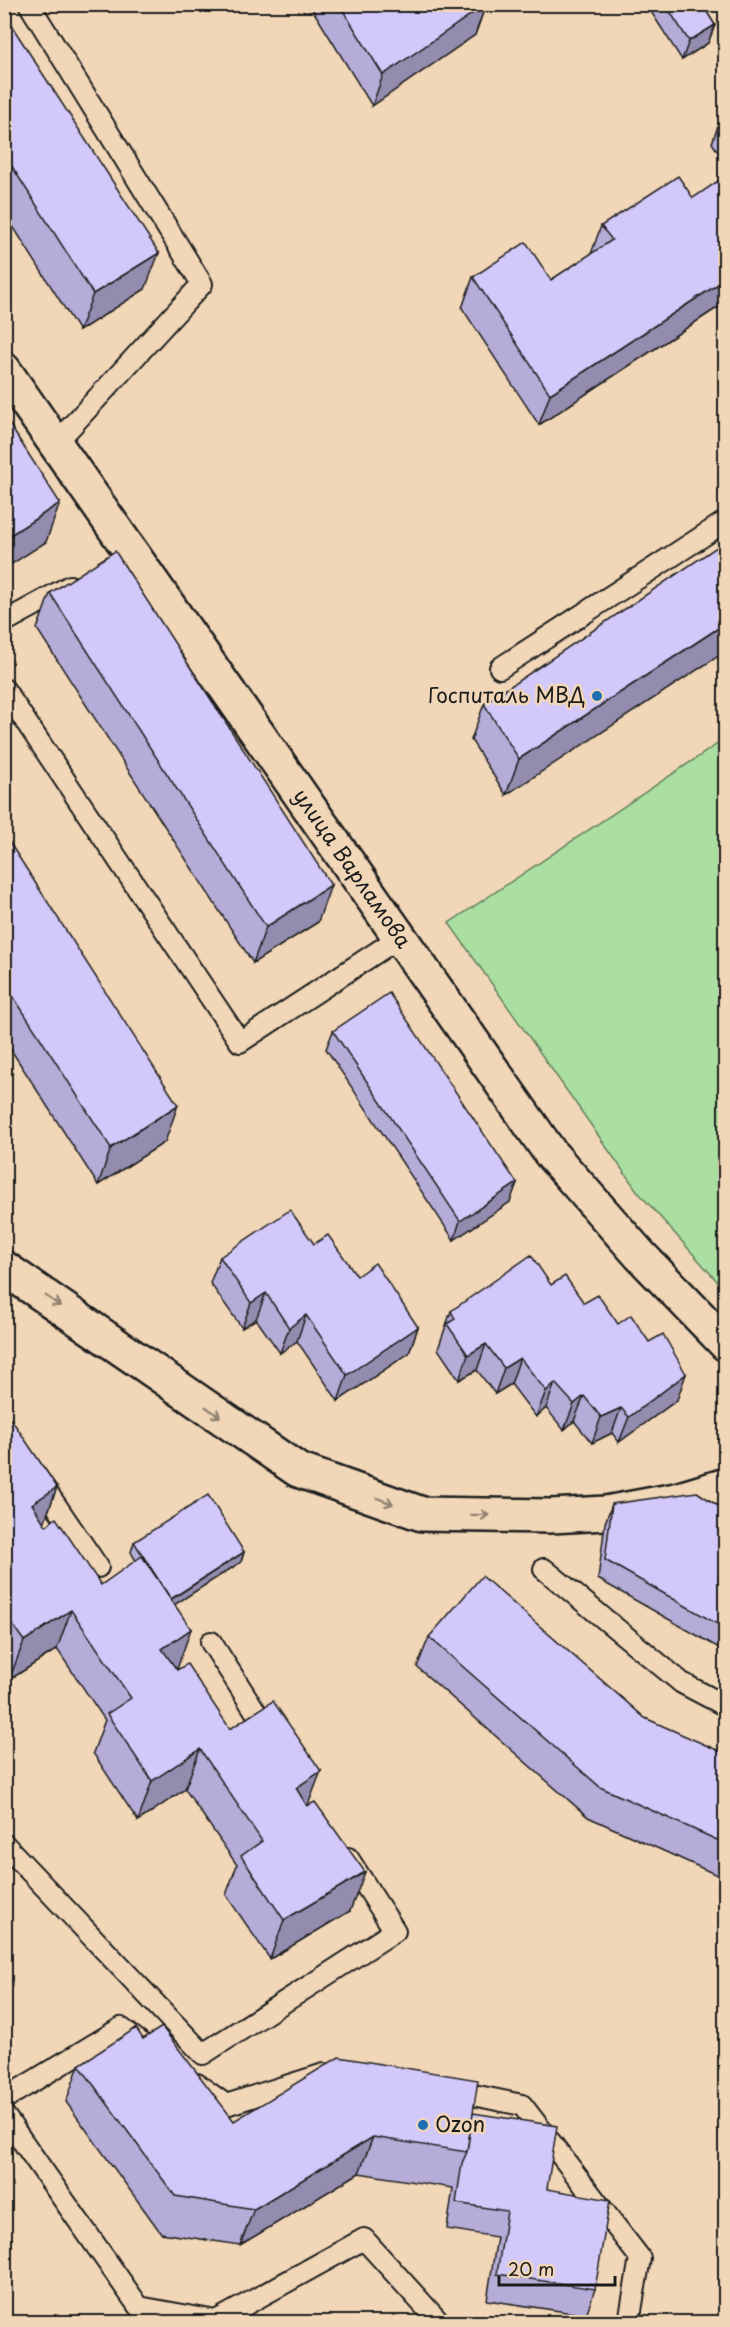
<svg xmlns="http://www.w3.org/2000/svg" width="730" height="2327" font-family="'Playpen Sans',sans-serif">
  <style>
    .green { fill: #aadfa1; stroke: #637e5e; stroke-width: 1.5 }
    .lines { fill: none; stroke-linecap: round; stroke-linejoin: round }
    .service-casing { stroke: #1c1c1c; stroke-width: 24 }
    .minor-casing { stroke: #1c1c1c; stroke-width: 38 }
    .service { stroke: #f1d7b8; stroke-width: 20 }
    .minor { stroke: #f1d7b8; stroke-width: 33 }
    .wall { fill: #b5acd7; stroke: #1c1c1c; stroke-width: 1.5 }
    .shaded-wall { fill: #938caf; stroke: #1c1c1c; stroke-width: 1.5 }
    .building { fill: #d2c8fa; stroke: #1c1c1c; stroke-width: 1.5 }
    .oneway { stroke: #918372 }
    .poi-dot { fill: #1f6fb2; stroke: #f1d7b8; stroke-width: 2 }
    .labels { text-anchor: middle; stroke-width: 5; stroke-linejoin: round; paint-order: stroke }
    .poi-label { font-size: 21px; fill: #1c1c1c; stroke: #f1d7b8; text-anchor: end }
    .street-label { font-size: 21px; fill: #1c1c1c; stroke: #f1d7b8 }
  </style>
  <rect width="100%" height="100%" fill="#f1d7b8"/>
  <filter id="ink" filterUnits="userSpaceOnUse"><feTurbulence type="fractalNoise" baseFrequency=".0167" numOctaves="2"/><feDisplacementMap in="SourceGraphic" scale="12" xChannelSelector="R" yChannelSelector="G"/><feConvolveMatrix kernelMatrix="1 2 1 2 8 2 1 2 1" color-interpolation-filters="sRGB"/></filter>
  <g filter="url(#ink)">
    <polygon class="green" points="725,739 725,1290 638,1192 449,923"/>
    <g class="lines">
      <defs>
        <g id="service">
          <polyline points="29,4 202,284 56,443"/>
          <polyline points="4,622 70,586"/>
          <polyline points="500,668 726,521"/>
          <polyline points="4,689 240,1042 400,937"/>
          <polyline points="4,1445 25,1460 98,1567"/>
          <polyline points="544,1569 682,1683 726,1706"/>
          <polyline points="211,1642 270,1734"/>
          <polyline points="4,1844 203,2054 395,1931 348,1858"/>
          <polyline points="197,2084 226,2105 324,2074"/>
          <polyline points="449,2090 522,2105 640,2258 629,2322"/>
          <polyline points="4,2099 121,2028 149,2049"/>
          <polyline points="4,2115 139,2307 216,2321 364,2239 439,2322"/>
        </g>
        <g id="minor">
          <path id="s1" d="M4,370L551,1154L640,1255L726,1344"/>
          <polyline points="4,1268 298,1470 422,1514 551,1516 606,1513 676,1500 726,1485"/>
        </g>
      </defs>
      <use href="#service" class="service-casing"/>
      <use href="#minor" class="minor-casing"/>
      <use href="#service" class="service"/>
      <use href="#minor" class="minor"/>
    </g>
    <g class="wall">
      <polygon points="309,4 486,4 475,35 372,106"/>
      <polygon points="646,4 702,4 715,25 708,43 682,60"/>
      <polygon points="4,14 145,289 79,331 4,212"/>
      <polygon points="726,110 726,164 712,143 723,112"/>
      <polygon points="726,176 726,302 539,425 462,308 473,277 551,280 591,254 601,226 693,198"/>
      <polygon points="726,541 506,795 471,740 484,704"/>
      <polygon points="50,593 318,922 253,963 37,629"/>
      <polygon points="4,834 165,1142 98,1185 4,1039"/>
      <polygon points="333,1031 510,1202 454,1240 326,1049"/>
      <polygon points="314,1244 357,1276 418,1327 409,1353 338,1401 297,1341 280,1353 256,1319 242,1328 210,1283 220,1257"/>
      <polygon points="551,1285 618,1324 677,1400 619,1442 612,1433 592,1443 574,1421 564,1430 546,1408 536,1417 511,1384 495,1394 477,1370 459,1380 438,1349 451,1311"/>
      <polygon points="4,1423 57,1487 44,1523 101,1585 136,1561 131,1552 134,1542 244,1552 241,1562 174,1604 177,1669 176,1669 230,1729 308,1806 350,1911 270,1959 226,1895 237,1865 185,1789 138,1821 93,1753 105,1720 57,1649 9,1680 4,1673"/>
      <polygon points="612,1504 726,1511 726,1652 598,1579 605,1523"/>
      <polygon points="429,1637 726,1754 726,1879 588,1817 417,1667"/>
      <polygon points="143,2039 234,2121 473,2113 547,2189 595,2289 586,2315 487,2300 497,2237 447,2229 453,2188 359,2173 240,2245 161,2233 66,2102 79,2065"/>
    </g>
    <g class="shaded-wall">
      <polygon points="486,4 475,35 372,106 383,75"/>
      <polygon points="715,25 708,43 682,60 689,41"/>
      <polygon points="159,253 145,289 79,331 93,294"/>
      <polygon points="726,279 726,302 539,425 550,394"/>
      <polygon points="60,503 46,542 4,569 4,539"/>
      <polygon points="726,623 726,651 506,795 519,759"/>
      <polygon points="331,885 318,922 253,963 266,927"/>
      <polygon points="178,1105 165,1142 98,1185 111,1148"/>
      <polygon points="517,1183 510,1202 454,1240 460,1221"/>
      <polygon points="266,1293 256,1319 242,1328 251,1303"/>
      <polygon points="306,1315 297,1341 280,1353 289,1328"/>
      <polygon points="418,1327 409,1353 338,1401 347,1375"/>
      <polygon points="486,1344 477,1370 459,1380 468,1355"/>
      <polygon points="520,1358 511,1384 495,1394 504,1368"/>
      <polygon points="686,1374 677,1400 619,1442 629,1417"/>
      <polygon points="555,1383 546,1408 536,1417 546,1391"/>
      <polygon points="584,1396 574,1421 564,1430 574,1404"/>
      <polygon points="621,1408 612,1433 592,1443 601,1417"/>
      <polygon points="57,1487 43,1526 32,1504"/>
      <polygon points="244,1552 241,1562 146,1623 150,1613"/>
      <polygon points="71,1610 57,1649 9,1680 24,1641"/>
      <polygon points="191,1629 177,1669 148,1688 162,1649"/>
      <polygon points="200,1749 185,1789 138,1821 152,1781"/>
      <polygon points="321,1771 306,1810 296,1788"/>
      <polygon points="365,1872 350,1911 270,1959 284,1920"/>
      <polygon points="373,2137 359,2173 240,2245 254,2209"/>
    </g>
    <g class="building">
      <polygon points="339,4 486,4 383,75"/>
      <polygon points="665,4 702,4 715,25 689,41"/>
      <polygon points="4,14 159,253 93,294 4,154"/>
      <polygon points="678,176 693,198 726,176 726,279 550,394 473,277 526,242 551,280 612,240 601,226"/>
      <polygon points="4,416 60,503 4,539"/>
      <polygon points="726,541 726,623 519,759 484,704"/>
      <polygon points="115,551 331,885 266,927 50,593"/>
      <polygon points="4,834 178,1105 111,1148 4,982"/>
      <polygon points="389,993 517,1183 460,1221 333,1031"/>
      <polygon points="290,1210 314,1244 328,1235 357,1276 375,1263 418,1327 347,1375 306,1315 289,1328 266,1293 251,1303 220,1257"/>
      <polygon points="531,1255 551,1285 565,1276 584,1303 598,1295 618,1324 631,1315 649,1342 663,1334 686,1374 629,1417 621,1408 601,1417 584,1396 574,1404 555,1383 546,1391 520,1358 504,1368 486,1344 468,1355 447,1324 455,1319 451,1311"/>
      <polygon points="11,1419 57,1487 32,1504 46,1526 56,1518 101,1585 142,1556 191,1629 162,1649 177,1670 187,1664 230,1729 273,1701 321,1771 296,1788 307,1806 315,1802 365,1872 284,1920 241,1856 262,1841 200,1749 152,1781 107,1714 131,1698 71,1610 24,1641 4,1613 4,1423"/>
      <polygon points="697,1492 726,1511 726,1629 605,1560 612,1504"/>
      <polygon points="208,1495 244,1552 171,1599 134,1542"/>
      <polygon points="482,1576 645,1718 726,1754 726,1844 600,1787 429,1637"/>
      <polygon points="162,2027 234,2121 339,2057 478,2080 467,2152 373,2137 254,2209 175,2196 79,2065 136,2028 143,2039"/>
      <polygon points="473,2113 557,2126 547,2189 610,2200 595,2289 497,2274 507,2211 456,2203 462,2163 467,2152"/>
    </g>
    <defs><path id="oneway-shaft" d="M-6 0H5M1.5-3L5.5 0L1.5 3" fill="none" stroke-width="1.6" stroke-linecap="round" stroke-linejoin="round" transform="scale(1.5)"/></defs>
    <g class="oneway">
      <use href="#oneway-shaft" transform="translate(53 1301) rotate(35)"/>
      <use href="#oneway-shaft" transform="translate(213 1412) rotate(35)"/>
      <use href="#oneway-shaft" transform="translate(385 1501) rotate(20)"/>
      <use href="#oneway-shaft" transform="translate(480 1515) rotate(1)"/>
    </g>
  </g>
  <g class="poi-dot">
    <circle cx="597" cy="696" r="6"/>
    <circle cx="423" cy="2125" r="6"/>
  </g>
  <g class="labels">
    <g class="poi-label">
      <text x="585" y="703">Госпиталь МВД</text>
      <text x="435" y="2132" text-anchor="start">Ozon</text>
    </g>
    <g class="street-label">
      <text dy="7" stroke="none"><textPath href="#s1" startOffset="608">улица Варламова</textPath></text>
    </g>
  </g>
  <rect width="730" height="2327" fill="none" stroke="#f1d7b8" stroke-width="24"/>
  <rect x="12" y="12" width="706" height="2303" fill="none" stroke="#1c1c1c" stroke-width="2" filter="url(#ink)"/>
  <path d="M499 2276v9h116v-9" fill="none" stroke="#1c1c1c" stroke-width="3"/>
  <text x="508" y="2276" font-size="18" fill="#1c1c1c" stroke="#f1d7b8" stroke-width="4.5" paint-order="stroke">20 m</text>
</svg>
